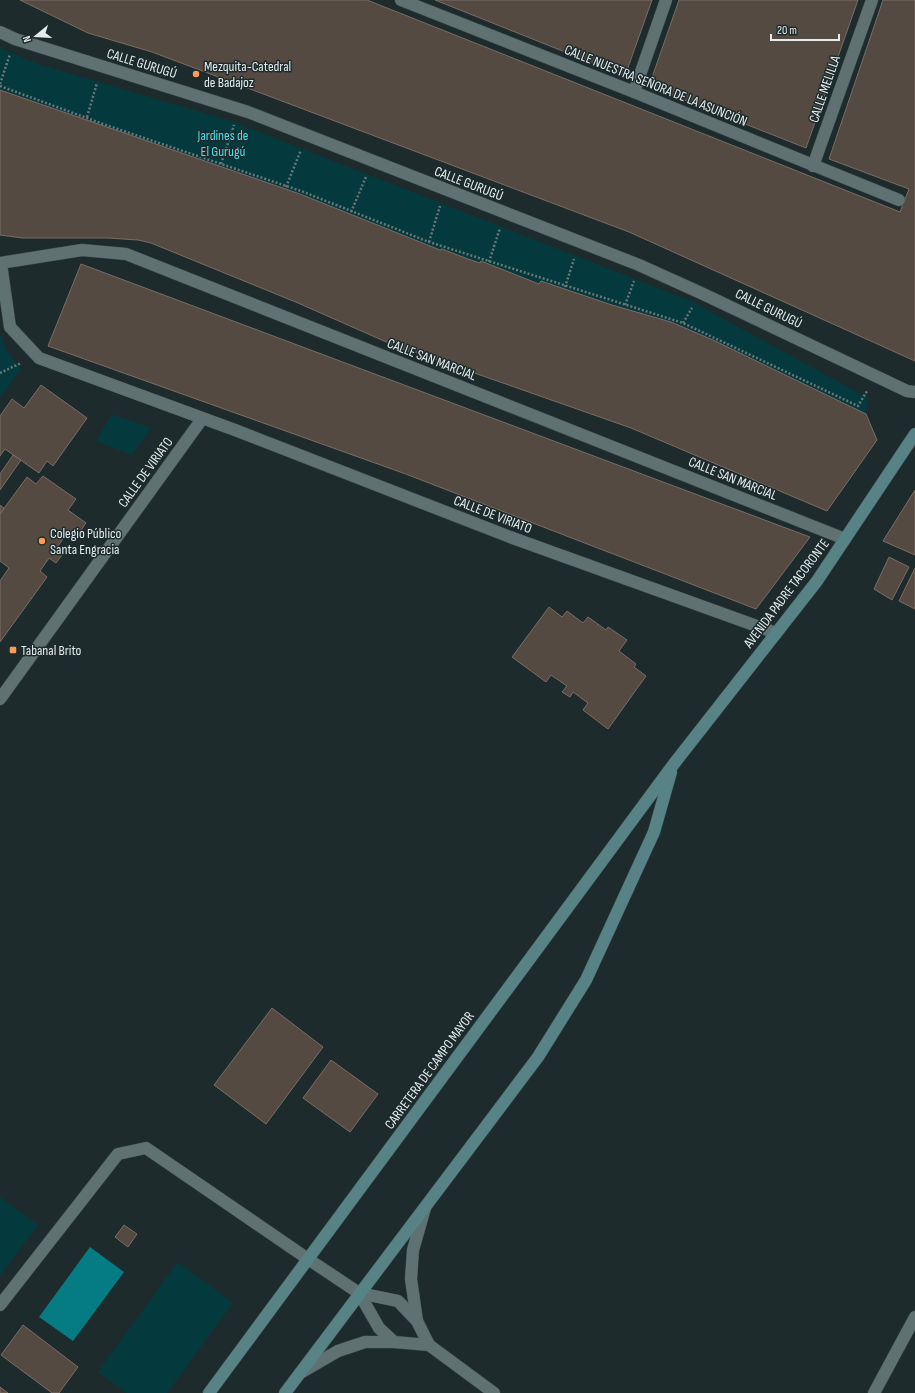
<svg xmlns="http://www.w3.org/2000/svg" width="915" height="1393" font-family="'Sofia Sans Condensed',sans-serif">
  <style>
    .green { fill: #043a3e }
    .water { fill: #057c83 }
    .building { fill: #554a42; stroke: #7a6d65 }
    .lines { fill: none; stroke-linecap: round; stroke-linejoin: round }
    .street-casing { stroke: #3b4849; stroke-width: 13 }
    .secondary-casing { stroke: #3b4849; stroke-width: 13 }
    .path { stroke: #6a7677; stroke-width: 2.5; stroke-dasharray: 2 2; stroke-linecap: butt }
    .street { stroke: #607172; stroke-width: 12 }
    .secondary { stroke: #578386; stroke-width: 12 }
    .poi-dot { fill: #fd9c56; stroke: #1d2b2d; stroke-width: 1.5 }
    .labels { text-anchor: middle; stroke-width: 3; stroke-linejoin: round; paint-order: stroke }
    .street-label { font-size: 14px; fill: #e3eced; stroke: #1d2b2d }
    .poi-label { font-size: 14px; fill: #e3eced; stroke: #1d2b2d; text-anchor: start }
    .park-label { font-size: 14px; fill: #4fdde7; stroke: #1d2b2d }
  </style>
  <rect width="100%" height="100%" fill="#1d2b2d"/>
  <g class="green">
    <polygon points="0,48 41,65 231,121 691,301 868,398 866,414 713,340 671,322 539,284 482,261 480,263 442,249 440,250 300,194 0,90"/>
    <polygon points="0,334 7,352 21,369 0,398"/>
    <polygon points="112,414 151,428 132,455 96,441"/>
    <polygon points="0,1197 38,1225 0,1276"/>
    <polygon points="178,1262 233,1303 167,1393 127,1393 98,1372"/>
  </g>
  <polygon class="water" points="90,1247 124,1272 73,1341 39,1317"/>
  <g class="building">
    <polygon points="20,0 367,0 900,212 909,189 829,159 883,0 915,0 915,361 629,232 152,52 88,33"/>
    <polygon points="435,0 652,0 625,76"/>
    <polygon points="679,0 858,0 806,148 649,86"/>
    <polygon points="0,90 300,194 440,250 442,249 468,259 480,263 481,261 539,284 541,281 612,305 671,322 713,340 866,414 877,440 827,511 631,428 409,350 409,352 298,303 151,243 138,240 108,238 23,238 0,235"/>
    <polygon points="81,264 810,537 756,609 403,473 48,346"/>
    <polygon points="41,385 87,418 53,466 47,461 39,473 5,449 0,456 0,416 12,399 24,408"/>
    <polygon points="13,455 21,460 0,490 0,474"/>
    <polygon points="43,476 76,499 68,510 86,523 77,536 69,530 58,546 65,551 56,563 49,558 40,571 47,577 0,642 0,581 9,568 0,561 0,514 27,477 36,484"/>
    <polygon points="915,490 915,555 883,541"/>
    <polygon points="0,505 4,508 0,514"/>
    <polygon points="889,557 909,567 892,600 874,589"/>
    <polygon points="915,568 915,609 899,601"/>
    <polygon points="549,607 562,617 567,611 583,623 588,617 606,630 608,627 627,640 619,651 636,664 634,667 646,676 608,729 583,710 588,703 573,692 570,697 562,692 567,686 551,675 546,682 512,657"/>
    <polygon points="272,1008 323,1047 266,1124 214,1085"/>
    <polygon points="331,1060 378,1094 350,1132 303,1098"/>
    <polygon points="124,1225 137,1234 128,1247 115,1237"/>
    <polygon points="23,1325 78,1367 59,1393 52,1393 1,1355"/>
    <polygon points="0,1387 8,1393 0,1393"/>
  </g>
  <g class="lines">
    <defs>
      <g id="street">
        <polyline points="401,0 634,92 899,200"/>
        <polyline points="0,32 15,39 248,112 639,265 701,293 907,391 915,392"/>
        <polyline points="634,92 666,0"/>
        <polyline points="813,166 872,0"/>
        <polyline points="0,263 82,250 126,254 845,539"/>
        <polyline points="1,264 10,327 39,358 235,430 510,537 776,633"/>
        <polyline points="0,699 202,419"/>
        <polyline points="359,1293 379,1328 394,1342 429,1345"/>
        <polyline points="0,1305 118,1154 146,1148 308,1259 359,1293 398,1301 417,1321 429,1345 494,1393"/>
        <polyline points="417,1321 411,1279 413,1250 425,1208"/>
        <polyline points="300,1373 338,1351 365,1342 394,1342"/>
        <polyline points="874,1393 915,1317"/>
      </g>
      <g id="secondary">
        <polyline points="209,1393 673,765 817,581 915,434"/>
        <polyline points="285,1393 538,1057 586,980 654,832 671,772"/>
      </g>
    </defs>
    <use href="#street" class="street-casing"/>
    <use href="#secondary" class="secondary-casing"/>
    <g class="path">
      <polyline points="0,84 10,54"/>
      <polyline points="0,86 103,124 301,191 429,242 683,323 858,406 867,391"/>
      <polyline points="87,117 97,83"/>
      <polyline points="221,164 234,125"/>
      <polyline points="286,187 301,150"/>
      <polyline points="351,212 366,177"/>
      <polyline points="429,242 440,206"/>
      <polyline points="489,262 500,228"/>
      <polyline points="565,287 574,259"/>
      <polyline points="625,305 634,281"/>
      <polyline points="683,323 692,308"/>
      <polyline points="0,373 21,363"/>
    </g>
    <use href="#street" class="street"/>
    <use href="#secondary" class="secondary"/>
  </g>
  <g class="poi-dot">
    <circle cx="196" cy="74" r="4"/>
    <circle cx="42" cy="541" r="4"/>
    <rect x="9" y="646" width="8" height="8" rx="2"/>
  </g>
  <g class="labels">
    <g class="street-label">
      <text transform="translate(142 63) rotate(17)" y="5">CALLE GURUGÚ</text>
      <text transform="translate(656 85) rotate(22)" y="5">CALLE NUESTRA SEÑORA DE LA ASUNCIÓN</text>
      <text transform="translate(824 89) rotate(-71)" y="5">CALLE MELILLA</text>
      <text transform="translate(469 183) rotate(21)" y="5">CALLE GURUGÚ</text>
      <text transform="translate(769 308) rotate(26)" y="5">CALLE GURUGÚ</text>
      <text transform="translate(432 359) rotate(21)" y="5">CALLE SAN MARCIAL</text>
      <text transform="translate(145 472) rotate(-54)" y="5">CALLE DE VIRIATO</text>
      <text transform="translate(733 478) rotate(22)" y="5">CALLE SAN MARCIAL</text>
      <text transform="translate(493 514) rotate(21)" y="5">CALLE DE VIRIATO</text>
      <text transform="translate(786 593) rotate(-53)" y="5">AVENIDA PADRE TACORONTE</text>
      <text transform="translate(429 1070) rotate(-54)" y="5">CARRETERA DE CAMPO MAYOR</text>
    </g>
    <g class="poi-label">
      <text x="204" y="71">Mezquita-Catedral<tspan x="204" dy="16">de Badajoz</tspan></text>
      <text x="50" y="538">Colegio Público<tspan x="50" dy="16">Santa Engracia</tspan></text>
      <text x="21" y="655">Tabanal Brito</text>
    </g>
    <g class="park-label">
      <text x="223" y="140">Jardines de<tspan x="223" dy="16">El Gurugú</tspan></text>
    </g>
  </g>
  <g transform="translate(36 36) rotate(252)" stroke="#1d2b2d" stroke-width="3" paint-order="stroke">
  <path d="M0-3L7 15L0 10L-7 15Z" fill="#e3eced"/>
  <text y="-6" font-size="11" font-weight="bold" text-anchor="middle" fill="#e3eced">N</text>
  </g>
  <path d="M771 34v6h68v-6" fill="none" stroke="#e3eced" stroke-width="2"/>
  <text x="777" y="34" font-size="12" fill="#e3eced" stroke="#1d2b2d" stroke-width="3" paint-order="stroke">20 m</text>
</svg>
